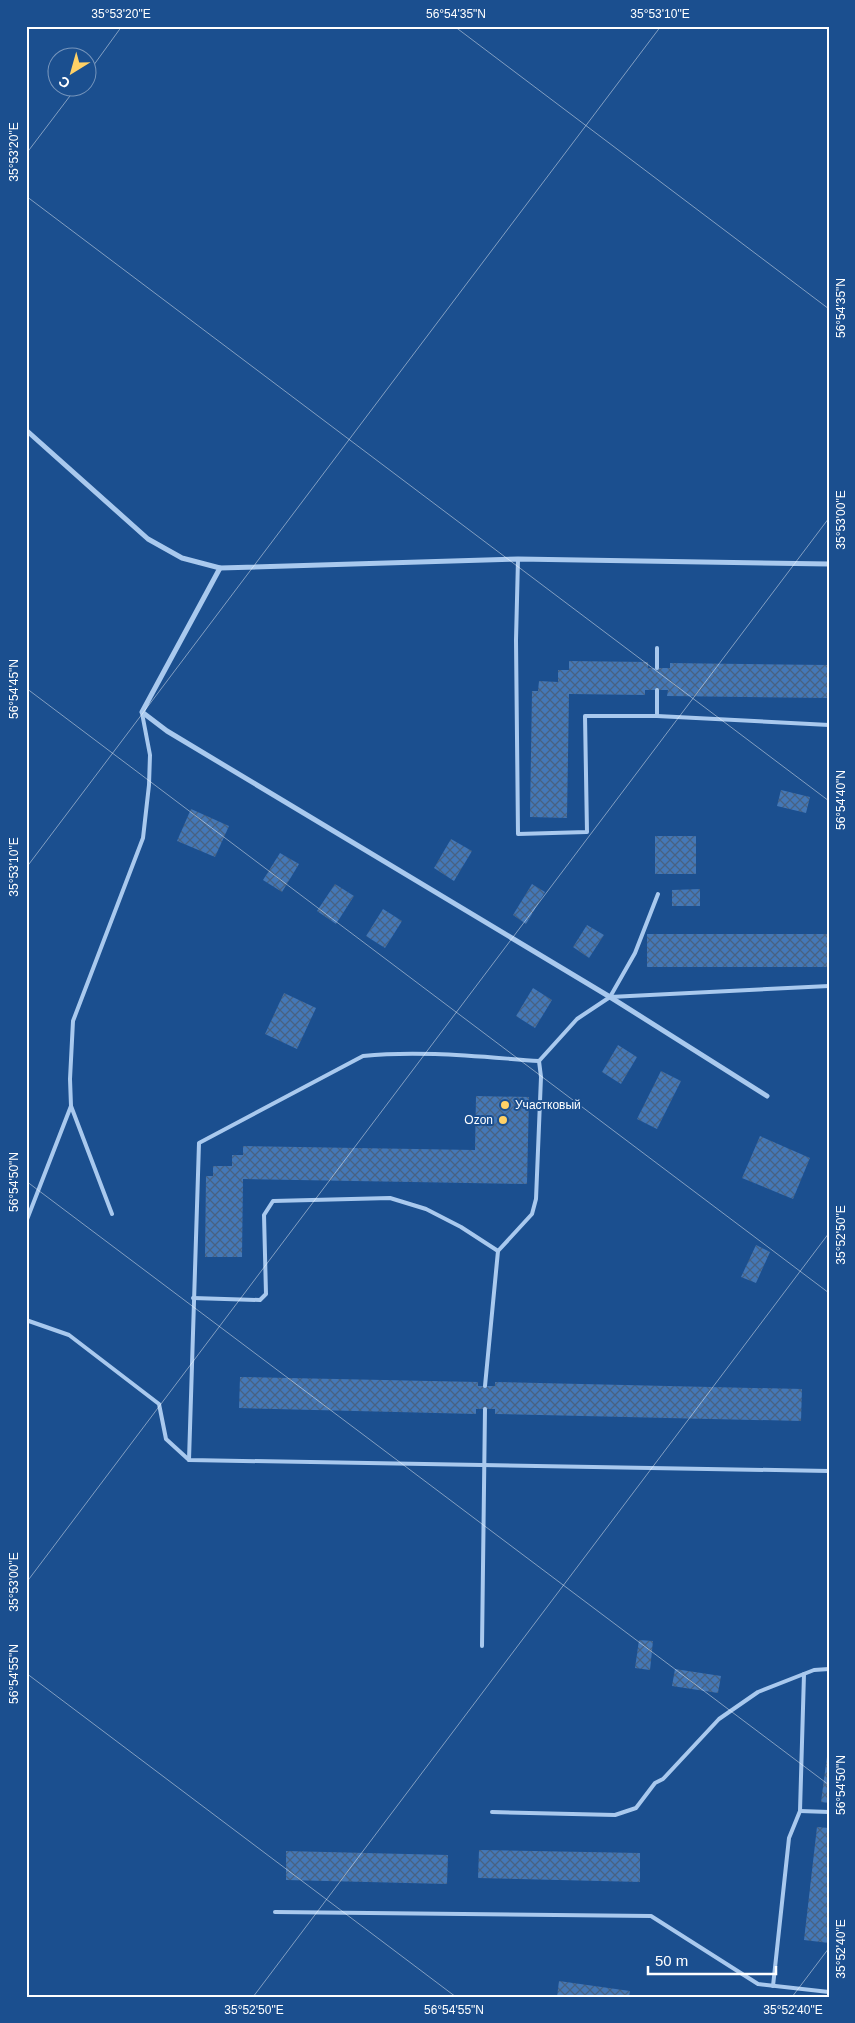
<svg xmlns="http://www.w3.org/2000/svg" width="855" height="2023" font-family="Arial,sans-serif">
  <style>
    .building { fill: url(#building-cross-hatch) }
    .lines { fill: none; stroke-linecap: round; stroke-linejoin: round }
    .lane { stroke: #a9c9ee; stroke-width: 4 }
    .street { stroke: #a9c9ee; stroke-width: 5 }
    .ticks { fill: none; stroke: #fff; stroke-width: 1; stroke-opacity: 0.45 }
    .poi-dot { fill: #ffd166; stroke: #1b4f8f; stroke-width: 2 }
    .labels { text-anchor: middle; stroke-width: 4; stroke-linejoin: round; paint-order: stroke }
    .poi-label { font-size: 12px; fill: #fff; stroke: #1b4f8f; text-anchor: start }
    .neatline { fill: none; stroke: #fff; stroke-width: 2 }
    .ticks-label { font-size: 12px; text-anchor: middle; fill: #fff }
  </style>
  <defs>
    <pattern id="building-cross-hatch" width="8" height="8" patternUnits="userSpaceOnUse" patternTransform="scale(1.25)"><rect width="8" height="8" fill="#4478b7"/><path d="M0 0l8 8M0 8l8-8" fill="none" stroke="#486282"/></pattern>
  </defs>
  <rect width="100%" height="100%" fill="#1b4f8f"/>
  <g class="building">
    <polygon points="569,661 648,662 648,668 670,668 670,663 829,665 829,698 667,696 668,690 645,690 645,695 569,694 567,818 530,817 532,691 538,691 539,681 558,682 558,670 569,670"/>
    <polygon points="781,790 810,797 806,813 777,806"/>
    <polygon points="191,809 229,826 215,857 177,841"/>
    <rect x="655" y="836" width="41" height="38"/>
    <polygon points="451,839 472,851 454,881 434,868"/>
    <polygon points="280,853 299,864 282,892 263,880"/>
    <polygon points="335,884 354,896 336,924 317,911"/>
    <polygon points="532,884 545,892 526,924 513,915"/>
    <polygon points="700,889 700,906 672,906 672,890"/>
    <polygon points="383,909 402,921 385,948 366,936"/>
    <polygon points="587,925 604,935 589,958 573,947"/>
    <rect x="647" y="934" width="182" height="33"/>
    <polygon points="533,988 552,1000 535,1028 516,1016"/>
    <polygon points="284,993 316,1008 297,1049 265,1034"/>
    <polygon points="618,1045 637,1057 621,1084 602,1072"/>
    <polygon points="661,1071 681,1081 657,1129 637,1119"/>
    <polygon points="476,1096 529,1097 527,1184 243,1179 242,1257 205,1257 206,1176 213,1176 213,1166 232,1166 232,1155 243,1155 243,1146 475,1150"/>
    <polygon points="760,1136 810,1158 793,1199 742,1178"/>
    <polygon points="756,1245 770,1252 756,1283 741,1277"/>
    <polygon points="240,1377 478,1382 478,1386 495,1386 495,1382 802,1389 801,1421 495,1414 495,1409 476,1409 476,1414 239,1408"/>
    <polygon points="639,1640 653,1641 650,1670 635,1668"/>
    <polygon points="675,1669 721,1676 718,1693 672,1686"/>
    <polygon points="828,1749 829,1749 829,1803 821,1802"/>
    <polygon points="817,1827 829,1828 829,1943 804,1940"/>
    <polygon points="479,1850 640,1853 640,1882 478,1878"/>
    <polygon points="286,1851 448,1855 447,1884 286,1880"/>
    <polygon points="559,1981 630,1991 629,1997 557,1997"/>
  </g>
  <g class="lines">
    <g class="lane">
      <polyline points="518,559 516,640 518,834 587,832 585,716 657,716 829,725"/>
      <polyline points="657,648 657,668"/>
      <polyline points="657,716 657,690"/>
      <polyline points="610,997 829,986"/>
      <polyline points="112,1214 71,1106 70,1079 73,1021 143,838 149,785 150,755 142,713"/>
      <polyline points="26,1222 71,1106"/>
      <polyline points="193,1298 260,1300 266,1294 264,1215 273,1201 390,1198 426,1209 461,1227 498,1251"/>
      <polyline points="26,1320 69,1335 159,1404 166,1439 189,1460 829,1471"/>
      <polyline points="485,1386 498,1251 532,1214 536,1199 541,1077 539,1061"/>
      <path d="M189,1460L199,1143L363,1056C421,1050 481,1057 539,1061L577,1019L610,997L635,953L658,894"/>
      <polyline points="482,1646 485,1409"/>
      <polyline points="800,1811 829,1812"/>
      <polyline points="492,1812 615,1815 636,1808 655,1783 663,1779 719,1719 758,1692 814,1670 829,1669"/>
      <polyline points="275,1912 651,1916 758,1984 829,1992"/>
      <polyline points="773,1986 789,1838 800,1811 804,1674"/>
    </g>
    <g class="street">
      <polyline points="26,430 148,539 182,558 220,568 518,559 829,564"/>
      <polyline points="220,568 142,712 167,731 610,997 767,1096"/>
    </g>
  </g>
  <path class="ticks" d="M454,26L829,309M88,73L122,26M26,154L76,88M26,196L829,801M26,688L829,1293M26,868L661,26M26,1181L829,1785M26,1583L829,518M26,1673L456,1997M253,1997L829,1233M792,1997L829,1948"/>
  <g class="poi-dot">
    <circle cx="505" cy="1105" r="5"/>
    <circle cx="503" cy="1120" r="5"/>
  </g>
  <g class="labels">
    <g class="poi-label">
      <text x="515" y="1109">Участковый</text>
      <text x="493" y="1124" text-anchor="end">Ozon</text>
    </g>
  </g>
  <rect width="855" height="2023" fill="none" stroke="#1b4f8f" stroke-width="55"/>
  <g transform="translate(72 72) rotate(217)"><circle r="24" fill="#1b4f8f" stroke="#7695bc"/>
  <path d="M0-4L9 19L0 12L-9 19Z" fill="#ffd166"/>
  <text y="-8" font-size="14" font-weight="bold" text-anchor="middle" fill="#ffffff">С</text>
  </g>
  <path d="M648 1966v8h128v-8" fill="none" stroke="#ffffff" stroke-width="2.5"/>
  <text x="655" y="1966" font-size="15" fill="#ffffff" stroke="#1b4f8f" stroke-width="4" paint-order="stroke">50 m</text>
  <rect x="28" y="28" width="800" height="1968" class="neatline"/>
  <g class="ticks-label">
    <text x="121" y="18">35°53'20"E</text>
    <text x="456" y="18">56°54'35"N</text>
    <text x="660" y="18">35°53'10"E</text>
    <text transform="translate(14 152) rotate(-90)" y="4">35°53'20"E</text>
    <text transform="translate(841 308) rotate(-90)" y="4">56°54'35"N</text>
    <text transform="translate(841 520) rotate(-90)" y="4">35°53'00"E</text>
    <text transform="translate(14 689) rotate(-90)" y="4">56°54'45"N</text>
    <text transform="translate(841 800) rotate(-90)" y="4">56°54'40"N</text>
    <text transform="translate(14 867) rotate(-90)" y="4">35°53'10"E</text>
    <text transform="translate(14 1182) rotate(-90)" y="4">56°54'50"N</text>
    <text transform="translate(841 1235) rotate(-90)" y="4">35°52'50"E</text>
    <text transform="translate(14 1582) rotate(-90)" y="4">35°53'00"E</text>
    <text transform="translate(14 1674) rotate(-90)" y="4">56°54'55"N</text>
    <text transform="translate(841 1785) rotate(-90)" y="4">56°54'50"N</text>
    <text transform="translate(841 1949) rotate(-90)" y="4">35°52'40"E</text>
    <text x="254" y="2014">35°52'50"E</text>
    <text x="454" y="2014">56°54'55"N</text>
    <text x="793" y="2014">35°52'40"E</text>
  </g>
</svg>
